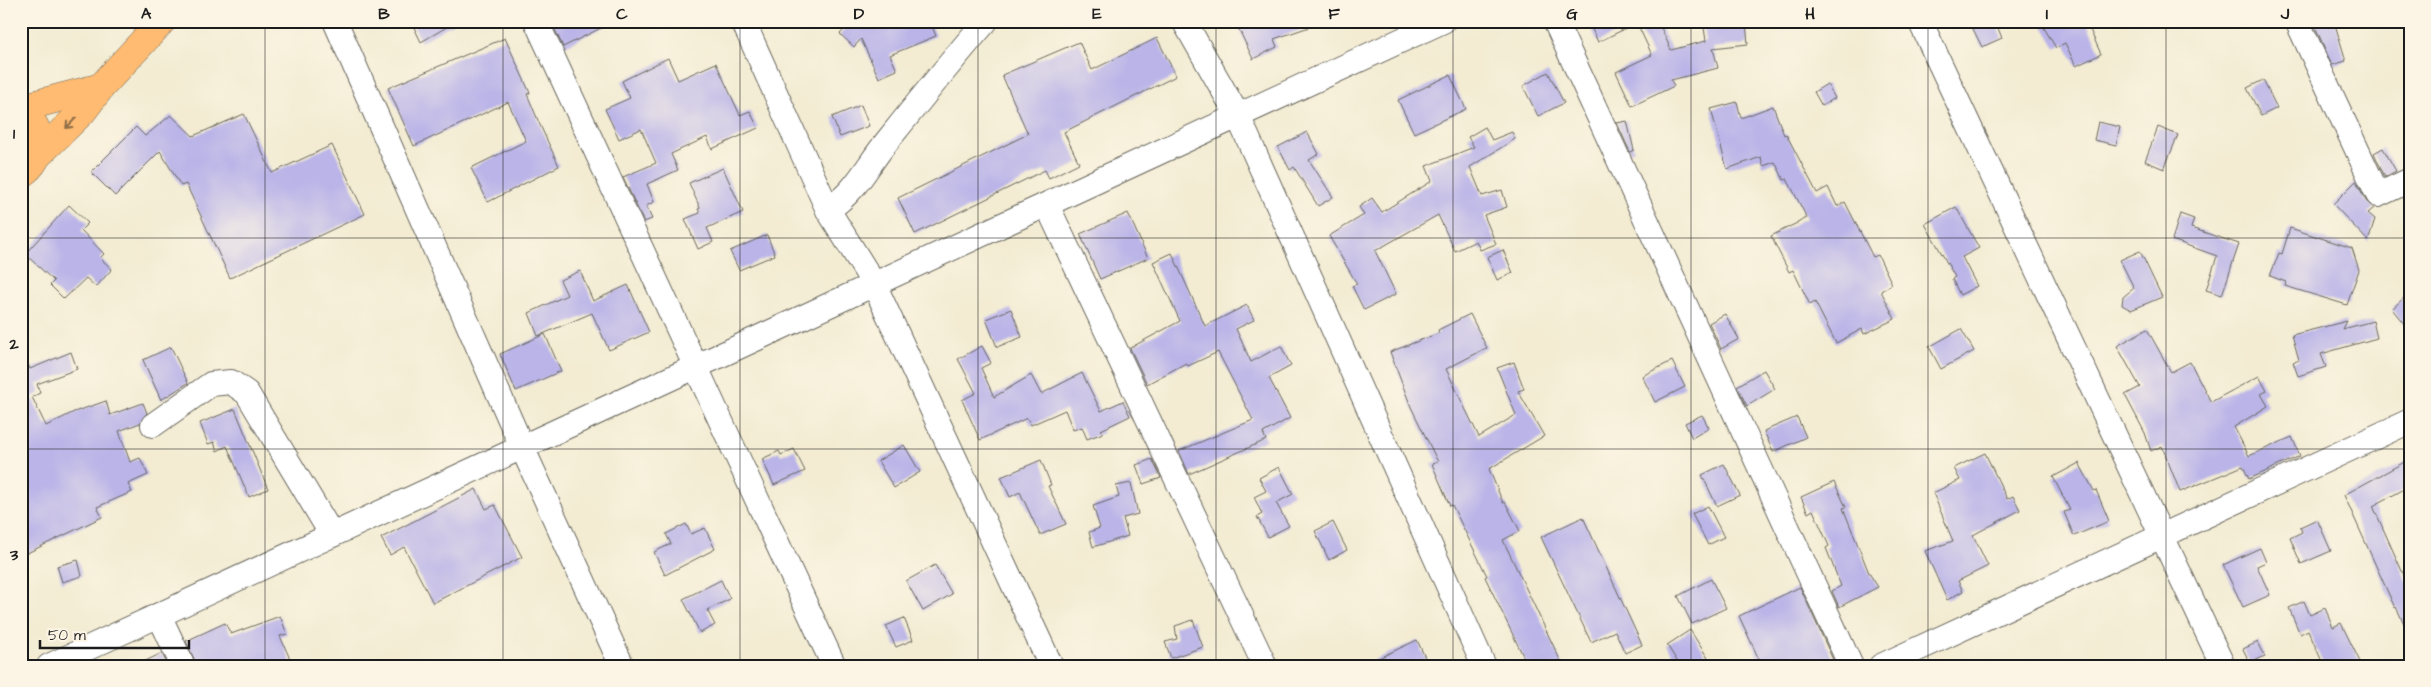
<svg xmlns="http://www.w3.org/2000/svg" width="2431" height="687" font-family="'Architects Daughter',sans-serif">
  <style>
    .building { fill: #bab4e8 }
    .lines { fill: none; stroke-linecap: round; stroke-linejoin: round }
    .minor-casing { stroke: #67655c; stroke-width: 26 }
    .major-casing { stroke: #67655c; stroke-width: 29 }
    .minor { stroke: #fff; stroke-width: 24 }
    .major { stroke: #ffbb71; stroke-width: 28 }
    .oneway { stroke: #8e6c46 }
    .grid { fill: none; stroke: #1c1c1c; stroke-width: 1; stroke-opacity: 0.55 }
    .neatline { fill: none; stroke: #1c1c1c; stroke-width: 2 }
    .grid-label { font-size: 16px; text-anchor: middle; font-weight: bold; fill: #1c1c1c }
  </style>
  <rect width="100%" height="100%" fill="#fcf5e5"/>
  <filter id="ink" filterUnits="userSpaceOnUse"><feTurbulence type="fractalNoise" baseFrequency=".02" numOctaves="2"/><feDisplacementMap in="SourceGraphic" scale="10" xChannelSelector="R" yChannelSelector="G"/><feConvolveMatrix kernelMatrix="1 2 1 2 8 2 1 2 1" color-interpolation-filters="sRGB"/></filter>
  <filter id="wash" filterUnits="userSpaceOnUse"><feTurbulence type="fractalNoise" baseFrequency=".0096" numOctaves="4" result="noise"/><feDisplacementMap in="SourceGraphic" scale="20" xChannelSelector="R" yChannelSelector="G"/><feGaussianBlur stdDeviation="1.12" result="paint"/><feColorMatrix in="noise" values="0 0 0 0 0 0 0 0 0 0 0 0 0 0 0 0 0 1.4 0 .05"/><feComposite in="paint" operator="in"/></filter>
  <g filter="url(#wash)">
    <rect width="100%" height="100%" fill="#f3ecd3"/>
    <g id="blocks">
      <g class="building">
        <polygon points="411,21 457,21 421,42"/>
        <polygon points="551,21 615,21 563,47"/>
        <polygon points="852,21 930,21 936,36 890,55 897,70 879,78 861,39 854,47 840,34"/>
        <polygon points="1235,21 1317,21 1318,24 1274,39 1277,47 1253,59"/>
        <polygon points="1588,21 1658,21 1671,50 1706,41 1703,21 1723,21 1724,25 1746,23 1748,44 1713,48 1718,68 1671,80 1674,86 1632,106 1616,72 1652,55 1637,23 1598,42"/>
        <polygon points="1969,21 1995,21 2002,38 1982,47"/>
        <polygon points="2040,21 2086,21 2101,54 2076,66 2065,43 2056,48"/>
        <polygon points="2324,21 2334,21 2346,61 2332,65 2314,24"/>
        <polygon points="505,38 530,93 527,94 540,125 559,166 488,202 471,168 526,141 508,102 414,146 388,88"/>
        <polygon points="1157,38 1176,76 1064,132 1079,163 1049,178 1045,170 915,234 898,198 1028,134 1002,75 1079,42 1092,70"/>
        <polygon points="668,58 678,80 716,63 740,115 750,111 758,128 712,149 707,137 671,154 678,170 647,184 654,202 646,206 652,219 644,222 623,177 656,163 641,129 619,139 605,109 630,98 622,81"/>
        <polygon points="1548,72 1564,103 1538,116 1523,86"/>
        <polygon points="1450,75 1466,109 1414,133 1398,100"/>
        <polygon points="2263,80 2277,108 2261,116 2247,88"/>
        <polygon points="1827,84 1835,98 1822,106 1814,92"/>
        <polygon points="1737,102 1741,118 1773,106 1784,135 1786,134 1817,193 1828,187 1837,206 1845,202 1873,257 1878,255 1892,284 1881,291 1895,319 1864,334 1862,329 1836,343 1815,302 1810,305 1793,270 1789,272 1771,236 1807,218 1787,179 1784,180 1775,162 1763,166 1761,157 1727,169 1711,109"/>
        <polygon points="861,105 869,126 840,137 832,117"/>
        <polygon points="244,114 272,173 332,145 365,214 230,278 186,184 181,186 160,151 115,196 91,172 136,127 145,136 171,115 193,136"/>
        <polygon points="1627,121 1634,150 1630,152 1617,123"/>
        <polygon points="2098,122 2120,127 2116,145 2094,140"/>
        <polygon points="1485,127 1492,140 1512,132 1515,139 1470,167 1482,196 1502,190 1507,207 1484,215 1496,244 1480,250 1476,241 1455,251 1438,215 1375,251 1396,294 1364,310 1352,286 1357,284 1329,236 1364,215 1359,207 1372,198 1382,212 1432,181 1426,166 1474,147 1468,137"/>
        <polygon points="2158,127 2178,135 2164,169 2145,161"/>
        <polygon points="1307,132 1319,154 1309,160 1333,197 1318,206 1294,167 1290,170 1278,147"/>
        <polygon points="2383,148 2396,171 2385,177 2374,153"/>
        <polygon points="723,168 743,212 707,228 713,242 698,249 685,219 700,213 698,209 700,208 689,183"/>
        <polygon points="2356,181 2366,201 2374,208 2368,213 2375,219 2368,241 2333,204"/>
        <polygon points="69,205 88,223 81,230 104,254 100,258 112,269 96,287 86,278 64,299 50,285 54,281 25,254"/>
        <polygon points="1956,207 1979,248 1962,257 1977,286 1960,295 1952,279 1955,277 1925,224"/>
        <polygon points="1128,213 1148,258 1100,279 1080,234"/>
        <polygon points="2180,214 2194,219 2191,228 2239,244 2222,295 2206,290 2217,256 2172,240"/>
        <polygon points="2290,228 2352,248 2359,270 2347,305 2285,286 2286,282 2270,276 2279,253 2282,254"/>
        <polygon points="767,235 775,255 739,270 730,251"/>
        <polygon points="1503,250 1513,273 1497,280 1487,257"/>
        <polygon points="2140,251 2162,297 2131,310 2122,305 2123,297 2134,288 2120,260"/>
        <polygon points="1172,253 1205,326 1247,305 1254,320 1236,329 1251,362 1281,346 1291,366 1269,378 1290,418 1263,433 1266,440 1189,474 1179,451 1253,420 1218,352 1188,366 1186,363 1147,384 1130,348 1180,321 1153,262"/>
        <polygon points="580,271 593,301 628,285 649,332 609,350 592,313 538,336 529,313 567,295 560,280"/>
        <polygon points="2410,292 2410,331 2392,309"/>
        <polygon points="1011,309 1022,337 997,347 986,319"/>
        <polygon points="1470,314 1487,348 1446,369 1479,437 1516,415 1497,368 1514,362 1524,389 1518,391 1544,436 1489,469 1503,503 1505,502 1520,531 1503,540 1563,666 1528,666 1485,577 1487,576 1452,505 1450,506 1432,464 1438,462 1411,407 1390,352 1439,333 1438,330"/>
        <polygon points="1725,314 1739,339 1721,349 1709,323"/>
        <polygon points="2347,321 2343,329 2373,321 2377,338 2321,354 2326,367 2298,376 2293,362 2299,360 2292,335"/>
        <polygon points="1961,329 1974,351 1941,369 1929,347"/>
        <polygon points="2147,329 2171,372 2190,362 2211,402 2259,376 2267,391 2261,394 2268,406 2234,427 2249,456 2292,437 2300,456 2249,479 2243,466 2180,492 2162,446 2151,451 2145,433 2125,395 2140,387 2117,346"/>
        <polygon points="545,334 561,371 516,391 500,354"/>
        <polygon points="982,346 991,363 981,368 994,397 1031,375 1041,394 1082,373 1101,411 1123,401 1130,416 1101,430 1103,433 1087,439 1082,427 1073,430 1065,410 1031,425 1027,418 980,440 962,400 976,393 958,359"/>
        <polygon points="171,347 188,383 161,400 143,360"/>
        <polygon points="21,348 30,369 71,352 77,369 37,384 40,393 32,397 46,426 74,412 106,401 110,415 143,403 147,413 140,423 119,431 130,462 140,458 148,475 128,484 132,492 97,507 102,517 21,556"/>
        <polygon points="1672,361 1685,387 1655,402 1642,376"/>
        <polygon points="1764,370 1775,389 1747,406 1737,386"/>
        <polygon points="235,409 268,489 249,497 227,446 217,451 214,442 208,444 200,423"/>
        <polygon points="1702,415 1709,428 1692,438 1685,423"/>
        <polygon points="1797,417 1806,437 1773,452 1764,431"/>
        <polygon points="904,445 920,472 894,488 878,461"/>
        <polygon points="794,449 805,471 774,485 762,459 779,451 781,455"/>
        <polygon points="1985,453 2007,499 2013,496 2020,510 1973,535 1988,566 1958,581 1963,591 1947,600 1925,551 1953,541 1933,493 1960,480 1954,468"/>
        <polygon points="1152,459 1161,478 1143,484 1136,465"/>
        <polygon points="2410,459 2410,486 2373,506 2410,589 2410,636 2396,607 2395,608 2344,495"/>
        <polygon points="1041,460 1051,485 1048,486 1066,524 1040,535 1020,492 1010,497 1001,477"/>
        <polygon points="2079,463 2094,491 2096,490 2109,521 2074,536 2064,512 2070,510 2053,477"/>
        <polygon points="1724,464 1740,495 1717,506 1702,475"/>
        <polygon points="1279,467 1293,494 1276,503 1289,526 1268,537 1257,517 1262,514 1254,497 1266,491 1259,478"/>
        <polygon points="1834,482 1846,507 1843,508 1869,573 1878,587 1839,607 1832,591 1841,586 1826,548 1829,546 1813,510 1808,513 1801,497"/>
        <polygon points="1131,483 1138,514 1123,518 1128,536 1093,547 1089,532 1100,528 1093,506 1119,497 1116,486"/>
        <polygon points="476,489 486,509 495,505 522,557 433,603 404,547 390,555 381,538"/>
        <polygon points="1708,506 1724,537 1708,545 1692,514"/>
        <polygon points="1583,517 1642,645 1625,653 1615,631 1591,642 1541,537"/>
        <polygon points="2317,519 2331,551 2301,564 2290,538 2302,532 2300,527"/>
        <polygon points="1333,522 1347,550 1329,560 1315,531"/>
        <polygon points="686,524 691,534 705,528 715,549 665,575 654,552 671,544 666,534"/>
        <polygon points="2260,548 2266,562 2257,566 2270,595 2243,607 2223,565"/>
        <polygon points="78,560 82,576 62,582 57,566"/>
        <polygon points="935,565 952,594 923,611 906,581"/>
        <polygon points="1711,579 1726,608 1692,624 1678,596"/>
        <polygon points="721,580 730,599 707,610 715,625 700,633 683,599"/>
        <polygon points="1800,587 1833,660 1822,666 1762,666 1739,616"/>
        <polygon points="2304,601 2310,615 2325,608 2333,627 2341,623 2362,666 2324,666 2308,630 2300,634 2289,608"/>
        <polygon points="280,616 287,634 280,636 293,666 197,666 186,641 225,623 231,634"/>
        <polygon points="904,618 913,640 896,647 886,626"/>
        <polygon points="1193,620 1203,647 1171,658 1165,642 1177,639 1175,626"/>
        <polygon points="1690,630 1713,666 1680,666 1667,645"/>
        <polygon points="1417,640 1429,666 1362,666"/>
        <polygon points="2258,642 2265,656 2250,663 2243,649"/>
        <polygon points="162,653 168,666 135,666"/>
      </g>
    </g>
  </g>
  <g filter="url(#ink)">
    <use href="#blocks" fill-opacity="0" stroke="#67655c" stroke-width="1"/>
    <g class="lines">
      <defs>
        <g id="minor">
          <polyline points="335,21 522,447 622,666"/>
          <polyline points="536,21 834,666"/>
          <polyline points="743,21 828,210 874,284 1051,666"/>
          <polyline points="1184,21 1238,116 1484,666"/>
          <polyline points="1555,21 1851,666"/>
          <polyline points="1920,21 2223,666"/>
          <polyline points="2297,21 2378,195 2410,180"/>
          <polyline points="1047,205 1265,666"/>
          <path d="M828,210C858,189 866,167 888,140C920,100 952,60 986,21"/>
          <polyline points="153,425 211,384 231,382 247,393 332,535"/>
          <polyline points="159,615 183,666"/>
          <polyline points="49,666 1443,21"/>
          <polyline points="1881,666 2410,421"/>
        </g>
        <g id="major">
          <polyline points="21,108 101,87"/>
          <path d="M21,111C44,127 46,159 21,174"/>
          <polyline points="38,155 82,112 101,87 162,21"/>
        </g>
      </defs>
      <use href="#minor" class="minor-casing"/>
      <use href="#major" class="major-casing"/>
      <use href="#minor" class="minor"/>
      <use href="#major" class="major"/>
    </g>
    <defs><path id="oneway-shaft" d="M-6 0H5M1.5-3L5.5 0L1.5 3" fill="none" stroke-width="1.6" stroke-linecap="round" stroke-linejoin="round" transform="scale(1.25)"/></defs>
    <use class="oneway" href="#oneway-shaft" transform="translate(71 123) rotate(134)"/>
  </g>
  <path class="grid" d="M265,21V666M503,21V666M740,21V666M978,21V666M1216,21V666M1453,21V666M1691,21V666M1928,21V666M2166,21V666M21,238H2410M21,449H2410"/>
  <rect width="2431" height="687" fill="none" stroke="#fcf5e5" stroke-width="55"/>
  <path d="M40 640v8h149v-8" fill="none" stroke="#1c1c1c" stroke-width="2.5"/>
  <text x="48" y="640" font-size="15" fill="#1c1c1c" stroke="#fcf5e5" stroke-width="4" paint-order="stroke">50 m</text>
  <rect x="28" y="28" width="2376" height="632" class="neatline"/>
  <g class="grid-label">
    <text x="146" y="19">A</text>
    <text x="384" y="19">B</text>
    <text x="622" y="19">C</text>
    <text x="859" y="19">D</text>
    <text x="1097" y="19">E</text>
    <text x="1334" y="19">F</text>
    <text x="1572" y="19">G</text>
    <text x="1810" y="19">H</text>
    <text x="2047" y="19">I</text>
    <text x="2285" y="19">J</text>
    <text x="14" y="139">1</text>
    <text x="14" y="349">2</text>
    <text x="14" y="560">3</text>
  </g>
</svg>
